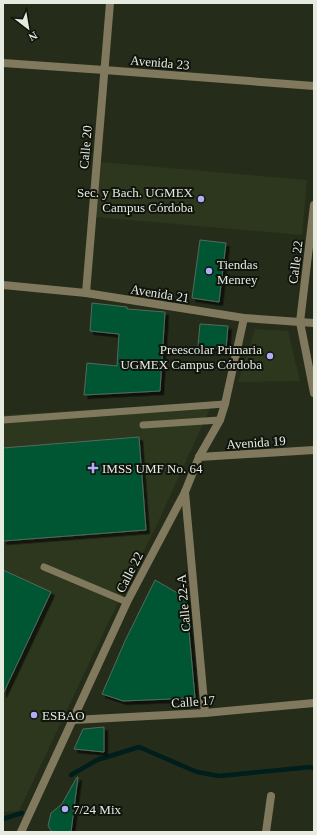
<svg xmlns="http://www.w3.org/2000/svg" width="317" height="835" font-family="Georgia,serif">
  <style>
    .built { fill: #2d371d }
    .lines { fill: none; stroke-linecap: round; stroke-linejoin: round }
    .stream { stroke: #001e1c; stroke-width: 4.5 }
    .building { fill: #053; stroke: #536a5c; filter: url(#shadow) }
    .service { stroke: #81795d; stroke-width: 7 }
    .minor { stroke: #81795d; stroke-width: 8 }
    .tertiary { stroke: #81795d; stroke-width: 8 }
    .poi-dot { fill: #b2adf9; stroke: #10140c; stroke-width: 1.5 }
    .labels { text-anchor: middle; stroke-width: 4; stroke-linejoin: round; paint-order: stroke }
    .street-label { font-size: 13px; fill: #e5ebdf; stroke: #10140c }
    .poi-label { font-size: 13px; fill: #e5ebdf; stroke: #10140c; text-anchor: start }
  </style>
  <defs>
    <filter id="shadow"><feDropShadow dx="3.5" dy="3.5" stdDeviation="0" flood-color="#0009"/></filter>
  </defs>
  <rect width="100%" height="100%" fill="#252d1a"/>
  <g class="built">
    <polygon points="100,162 307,180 302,235 95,217"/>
    <polygon points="255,329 288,331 300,381 238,382"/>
    <polygon points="213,402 158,522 110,619 19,811 3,812 3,415"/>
  </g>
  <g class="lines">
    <g class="stream">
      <polyline points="71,775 97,760 139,747 197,772 219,776 311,767 314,769"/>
      <polyline points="3,819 22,813"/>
    </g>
  </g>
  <g class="building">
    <polygon points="200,240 226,243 219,302 192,298"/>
    <polygon points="92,303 127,307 127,309 165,312 160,391 84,395 87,363 117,366 119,334 90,331"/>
    <polygon points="200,324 228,326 226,349 198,346"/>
    <polygon points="139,437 146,530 3,541 3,448"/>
    <polygon points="3,570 51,592 3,694"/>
    <polygon points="155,580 186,598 195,698 123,701 102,694 125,641"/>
    <polygon points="104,727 104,752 74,749 83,729"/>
    <polygon points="77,777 78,777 71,832 52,832 48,826 51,813 62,804"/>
  </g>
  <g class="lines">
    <g class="service">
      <polyline points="3,420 225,404"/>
      <polyline points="143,425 220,420"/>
      <polyline points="44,567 127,602"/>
    </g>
    <g class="minor">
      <polyline points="314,205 300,322 314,393"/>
      <polyline points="3,285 86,293 244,318 314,323"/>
      <polyline points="86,293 110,3"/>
      <polyline points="199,457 314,450"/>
      <polyline points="185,492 205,713"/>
      <polyline points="73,720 205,713 314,703"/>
      <polyline points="21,832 127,602 185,492 199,457 220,420 225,404 244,318"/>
      <polyline points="266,832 271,796"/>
    </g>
    <polyline class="tertiary" points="3,63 104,70 314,86"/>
  </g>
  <g class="poi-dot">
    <circle cx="201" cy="199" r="4"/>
    <circle cx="209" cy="271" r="4"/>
    <circle cx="270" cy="356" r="4"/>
    <path d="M91 462h4v4h4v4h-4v4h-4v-4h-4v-4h4z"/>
    <circle cx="34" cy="715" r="4"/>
    <circle cx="65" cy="809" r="4"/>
  </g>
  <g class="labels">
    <g class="street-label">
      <text transform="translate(160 62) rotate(5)" y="5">Avenida 23</text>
      <text transform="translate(85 147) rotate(-85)" y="5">Calle 20</text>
      <text transform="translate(295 262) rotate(-83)" y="5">Calle 22</text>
      <text transform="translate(160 293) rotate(9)" y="5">Avenida 21</text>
      <text transform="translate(256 442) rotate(-4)" y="5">Avenida 19</text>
      <text transform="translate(129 572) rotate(-63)" y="5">Calle 22</text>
      <text transform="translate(183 603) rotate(-95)" y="5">Calle 22-A</text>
      <text transform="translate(193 701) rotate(-4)" y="5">Calle 17</text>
    </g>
    <g class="poi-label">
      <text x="193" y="197" text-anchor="end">Sec. y Bach. UGMEX<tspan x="193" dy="15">Campus Córdoba</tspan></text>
      <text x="217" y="269">Tiendas<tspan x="217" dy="15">Menrey</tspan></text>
      <text x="262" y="354" text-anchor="end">Preescolar Primaria<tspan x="262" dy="15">UGMEX Campus Córdoba</tspan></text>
      <text x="102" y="473">IMSS UMF No. 64</text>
      <text x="42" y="720">ESBAO</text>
      <text x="73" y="814">7/24 Mix</text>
    </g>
  </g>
  <rect width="317" height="835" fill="none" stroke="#e5ebdf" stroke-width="8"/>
  <g transform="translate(28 28) rotate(149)" stroke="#10140c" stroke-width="3" paint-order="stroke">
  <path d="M0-3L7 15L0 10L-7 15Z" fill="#e5ebdf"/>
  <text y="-6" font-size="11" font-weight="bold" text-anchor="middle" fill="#e5ebdf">N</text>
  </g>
</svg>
